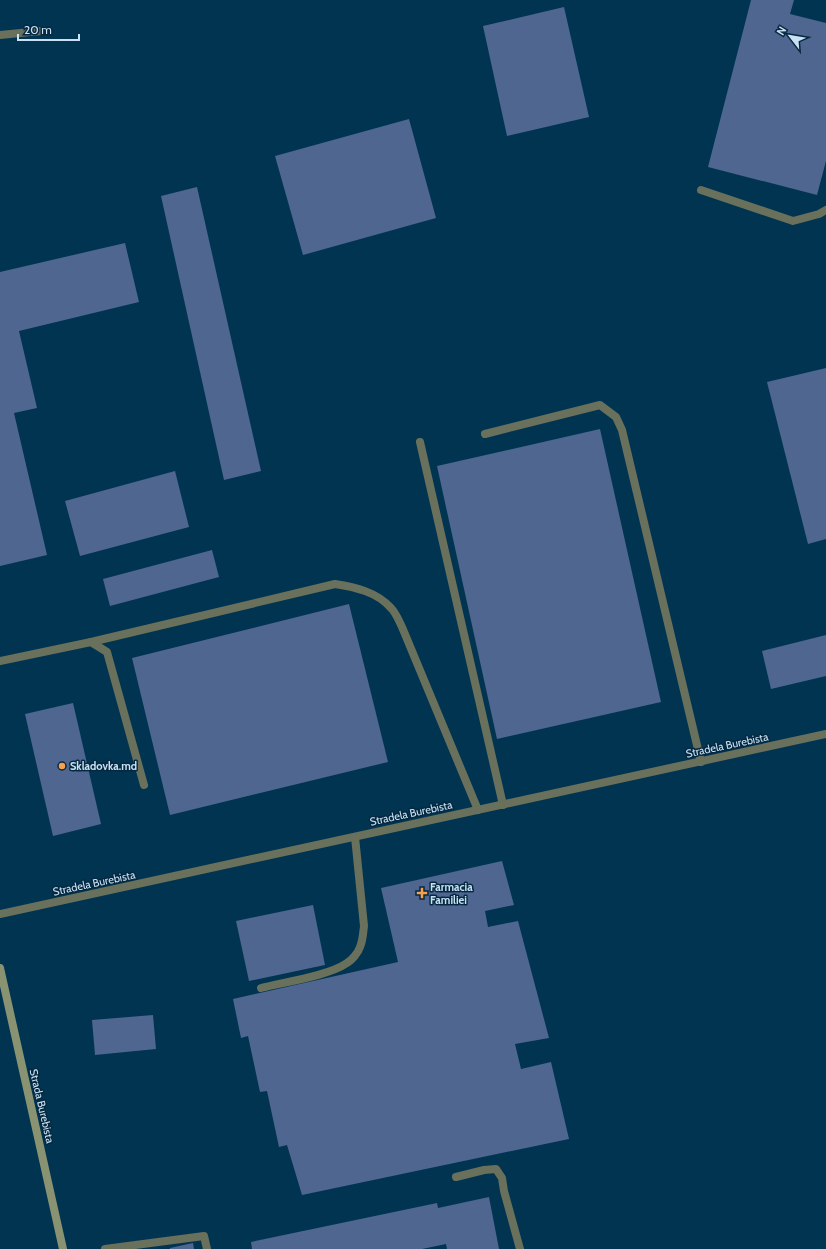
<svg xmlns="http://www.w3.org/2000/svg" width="826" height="1249" font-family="Cabin,sans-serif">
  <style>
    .building { fill: #4f6690 }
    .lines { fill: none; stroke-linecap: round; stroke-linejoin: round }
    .lane { stroke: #69705b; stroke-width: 8 }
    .street { stroke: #69705b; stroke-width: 8 }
    .secondary { stroke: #899371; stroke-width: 8 }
    .poi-dot { fill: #f9a04c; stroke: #052940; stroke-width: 1.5 }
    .labels { text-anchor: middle; stroke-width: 3; stroke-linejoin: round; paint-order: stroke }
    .street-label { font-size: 11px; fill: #cae1f4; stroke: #052940 }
    .poi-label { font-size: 11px; font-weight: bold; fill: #cae1f4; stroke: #052940; text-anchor: start }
  </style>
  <rect width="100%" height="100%" fill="#013451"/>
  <g class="building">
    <polygon points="751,0 794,0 790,14 826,23 826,161 817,195 708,167"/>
    <polygon points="564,7 589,117 507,136 483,26"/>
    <polygon points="409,119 436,218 303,255 275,156"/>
    <polygon points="197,187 261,471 224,480 161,196"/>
    <polygon points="125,243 139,302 19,331 37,408 14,413 47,555 0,566 0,272"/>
    <polygon points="826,368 826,539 808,544 767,382"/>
    <polygon points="600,429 661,702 497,739 437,466"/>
    <polygon points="175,471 189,527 80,556 65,501"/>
    <polygon points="212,550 219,577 110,606 103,579"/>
    <polygon points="349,604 388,762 170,815 132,658"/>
    <polygon points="826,635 826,676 771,689 762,651"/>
    <polygon points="73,703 101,824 53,836 25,714"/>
    <polygon points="502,861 514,905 485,911 488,927 518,921 549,1038 515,1044 521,1069 551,1062 569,1139 302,1195 287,1145 279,1147 267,1091 260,1092 248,1036 241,1038 233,999 398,962 381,888"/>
    <polygon points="313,905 325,965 249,981 236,921"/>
    <polygon points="153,1015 156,1049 95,1055 92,1020"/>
    <polygon points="489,1197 499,1249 447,1249 446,1244 422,1249 252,1249 251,1242 437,1203 438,1208"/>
    <polygon points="193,1243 194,1249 170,1249 170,1248"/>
  </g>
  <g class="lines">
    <g class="lane">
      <polyline points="0,35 41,31"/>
      <polyline points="701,190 793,221 819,214 826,210"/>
      <polyline points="485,434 600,405 616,417 622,430 701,762"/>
      <polyline points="420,442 503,805"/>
      <path d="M91,642L335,584C355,587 377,592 391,608C396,613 399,621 402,627L478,810"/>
      <polyline points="0,661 91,642 107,652 144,785"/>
      <path d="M261,988C284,982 328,976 347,963C352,960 358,953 360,947C363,940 363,933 364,926L355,837"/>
      <polyline points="456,1177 484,1170 496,1169 502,1178 504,1191 520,1249"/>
      <polyline points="105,1249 204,1236 207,1249"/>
    </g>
    <polyline class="street" points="0,914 826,734"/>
    <polyline class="secondary" points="0,968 63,1249"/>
  </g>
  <g class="poi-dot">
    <circle cx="62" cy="766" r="4"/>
    <path d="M420 887h4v4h4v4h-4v4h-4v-4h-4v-4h4z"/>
  </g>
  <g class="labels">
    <g class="street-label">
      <text transform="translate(727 745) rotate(-12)" y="4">Stradela Burebista</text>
      <text transform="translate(411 813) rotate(-12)" y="4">Stradela Burebista</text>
      <text transform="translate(94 883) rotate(-12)" y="4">Stradela Burebista</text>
      <text transform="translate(42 1106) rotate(77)" y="4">Strada Burebista</text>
    </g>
    <g class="poi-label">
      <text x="70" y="770">Skladovka.md</text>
      <text x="430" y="891">Farmacia<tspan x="430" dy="13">Familiei</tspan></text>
    </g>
  </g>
  <g transform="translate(790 36) rotate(301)" stroke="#052940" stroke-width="3" paint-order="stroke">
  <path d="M0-3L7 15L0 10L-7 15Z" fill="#cae1f4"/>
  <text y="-6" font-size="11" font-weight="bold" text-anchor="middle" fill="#cae1f4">N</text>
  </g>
  <path d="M18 34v6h61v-6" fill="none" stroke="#cae1f4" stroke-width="2"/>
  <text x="24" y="34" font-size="12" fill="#cae1f4" stroke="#052940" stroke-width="3" paint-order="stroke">20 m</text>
</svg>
